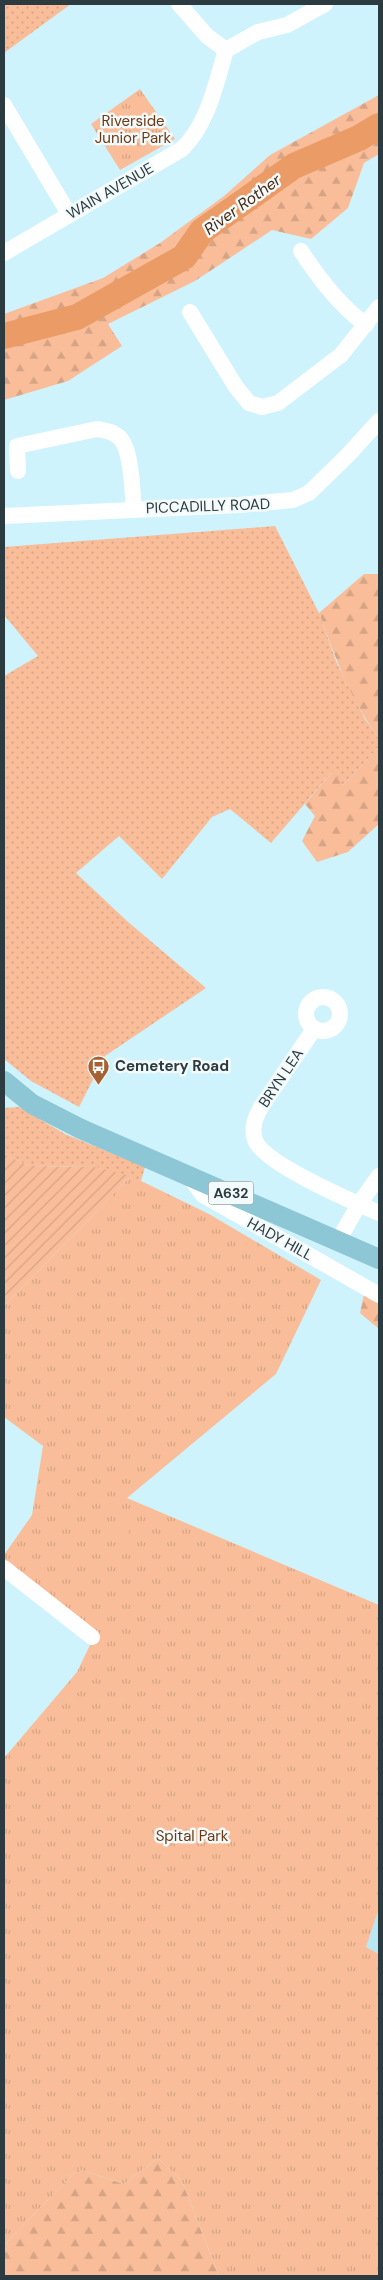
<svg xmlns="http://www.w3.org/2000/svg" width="383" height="2280" font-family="'DM Sans',sans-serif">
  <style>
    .built { fill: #b9e7f4 }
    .grass { fill: url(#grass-dots) }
    .forest { fill: url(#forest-firs) }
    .park { fill: url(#park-tufts) }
    .garden { fill: url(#garden-furrows) }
    .pitch { fill: #f9be99 }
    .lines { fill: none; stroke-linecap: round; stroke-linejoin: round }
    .river { stroke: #eb9b66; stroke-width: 26 }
    .minor { stroke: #fff; stroke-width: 16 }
    .major { stroke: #8dc6d4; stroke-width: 20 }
    .labels { text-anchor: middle; stroke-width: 5; stroke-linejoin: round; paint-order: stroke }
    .shield { fill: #f3fafc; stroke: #687478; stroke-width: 1 }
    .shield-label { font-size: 14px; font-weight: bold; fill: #2c3b3f }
    .park-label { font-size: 15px; fill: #6c3811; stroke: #f3fafc }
    .street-label { font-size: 15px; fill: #2c3b3f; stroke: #f3fafc }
    .poi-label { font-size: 15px; font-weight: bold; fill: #2c3b3f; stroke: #f3fafc; text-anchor: start }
    .water-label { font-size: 16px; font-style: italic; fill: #492912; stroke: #f3fafc }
  </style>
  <defs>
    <pattern id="grass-dots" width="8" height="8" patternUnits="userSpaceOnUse" patternTransform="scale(1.25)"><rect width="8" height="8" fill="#f9be99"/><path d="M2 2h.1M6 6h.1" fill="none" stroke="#d6a485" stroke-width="1.8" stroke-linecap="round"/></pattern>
    <pattern id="forest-firs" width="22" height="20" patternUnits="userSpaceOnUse" patternTransform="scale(1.25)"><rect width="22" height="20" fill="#f9be99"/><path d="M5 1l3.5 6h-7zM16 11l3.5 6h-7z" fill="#d6a485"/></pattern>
    <pattern id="park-tufts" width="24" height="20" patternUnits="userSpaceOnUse" patternTransform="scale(1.25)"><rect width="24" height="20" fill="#f9be99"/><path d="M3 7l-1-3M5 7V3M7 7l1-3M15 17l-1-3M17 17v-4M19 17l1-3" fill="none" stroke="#d6a485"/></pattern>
    <pattern id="garden-furrows" width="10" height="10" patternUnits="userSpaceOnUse" patternTransform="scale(1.25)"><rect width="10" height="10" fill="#f9be99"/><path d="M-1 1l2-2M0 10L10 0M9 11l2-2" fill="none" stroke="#d6a485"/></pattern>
  </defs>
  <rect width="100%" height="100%" fill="#cef3fd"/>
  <polygon class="built" points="379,1908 379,1954 366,1947"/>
  <g class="grass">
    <polygon points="4,4 71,4 4,53"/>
    <polygon points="275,526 319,613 336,661 365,719 379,738 379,747 343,785 332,772 271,843 230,809 212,817 162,879 119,836 76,873 127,921 206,988 105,1056 79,1107 31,1081 4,1059 4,676 38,656 4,615 4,547"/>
    <polygon points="19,1107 65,1134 145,1167 141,1181 95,1167 29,1166 4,1154 4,1108"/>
  </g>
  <g class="forest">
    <polygon points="379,95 379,154 364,163 348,208 311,239 272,230 195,281 108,324 122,346 68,381 4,400 4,314 103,278 160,243 224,196 270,155"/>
    <path d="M364,574H379V738C351,701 335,657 319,613Z"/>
    <polygon points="379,747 379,824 348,852 317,862 302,841 315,816 305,804 333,771 343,785"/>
    <polygon points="379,1285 379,1329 360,1313 364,1294"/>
    <polygon points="158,2158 182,2181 219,2276 4,2276 4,2245 78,2169 124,2184"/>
  </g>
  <g class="park">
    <polygon points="140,89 175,139 120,170 91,124"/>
    <polygon points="131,1176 209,1214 321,1280 276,1374 127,1498 379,1605 379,1908 366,1947 379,1954 379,2276 219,2276 182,2181 158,2158 124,2184 78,2169 4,2245 4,1758 77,1672 90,1645 97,1635 4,1561 4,1555 32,1515 43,1446 4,1417 4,1306"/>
  </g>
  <polygon class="garden" points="4,1154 29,1166 95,1167 131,1176 4,1306"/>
  <polygon class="pitch" points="115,1520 131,1525 127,1539 111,1534"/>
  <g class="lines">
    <polyline class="river" points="4,336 77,317 184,257 202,231 294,166 359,138 379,126"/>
    <g class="minor">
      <polyline points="179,4 207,36 226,50"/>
      <polyline points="4,105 69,214"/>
      <path d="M301,251C319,279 339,305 366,325"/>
      <path d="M4,253L182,149C208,124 216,83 226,50L258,32L287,25L325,4"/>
      <polyline points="190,312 236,387 249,403 262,407 278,403 341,355 379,307"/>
      <path d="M18,471L17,446L97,429C105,430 113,432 119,437C132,449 132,491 134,509"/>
      <polyline points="4,516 239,505 293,500 309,493 348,455 379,421"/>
      <circle cx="323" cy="1014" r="17"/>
      <path d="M314,1029L261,1107C255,1118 251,1128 255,1140C264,1164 354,1202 379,1213"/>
      <polyline points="188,1175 203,1195 379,1295"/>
      <polyline points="338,1241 359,1204 379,1176"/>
      <polyline points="4,1568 92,1637"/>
    </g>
    <polyline class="major" points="4,1081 32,1104 81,1129 379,1259"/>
  </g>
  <defs>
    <symbol id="bus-pin" viewBox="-11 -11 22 30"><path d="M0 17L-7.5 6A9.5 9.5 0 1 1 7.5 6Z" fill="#a56131" stroke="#f3fafc"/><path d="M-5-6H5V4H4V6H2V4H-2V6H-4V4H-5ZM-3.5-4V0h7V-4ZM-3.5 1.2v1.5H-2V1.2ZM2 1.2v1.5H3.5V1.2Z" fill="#fff"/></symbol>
  </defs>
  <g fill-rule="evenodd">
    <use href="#bus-pin" x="86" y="1054" width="25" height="34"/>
  </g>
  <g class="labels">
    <rect class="shield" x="208.5" y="1181.5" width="45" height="23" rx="4"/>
    <g class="shield-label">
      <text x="231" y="1198">A632</text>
    </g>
    <g class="park-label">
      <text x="133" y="126">Riverside<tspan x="133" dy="17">Junior Park</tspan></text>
      <text x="192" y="1841">Spital Park</text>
    </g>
    <g class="street-label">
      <text transform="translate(110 191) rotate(-30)" y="5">WAIN AVENUE</text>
      <text transform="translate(208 506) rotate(-2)" y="5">PICCADILLY ROAD</text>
      <text transform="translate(281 1078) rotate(-56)" y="5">BRYN LEA</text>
      <text transform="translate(280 1239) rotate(29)" y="5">HADY HILL</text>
    </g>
    <g class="poi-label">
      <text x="115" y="1071">Cemetery Road</text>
    </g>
    <g class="water-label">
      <text transform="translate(242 204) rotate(-36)" y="6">River Rother</text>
    </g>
  </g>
  <rect width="383" height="2280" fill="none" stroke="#2c3b3f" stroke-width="10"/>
</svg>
